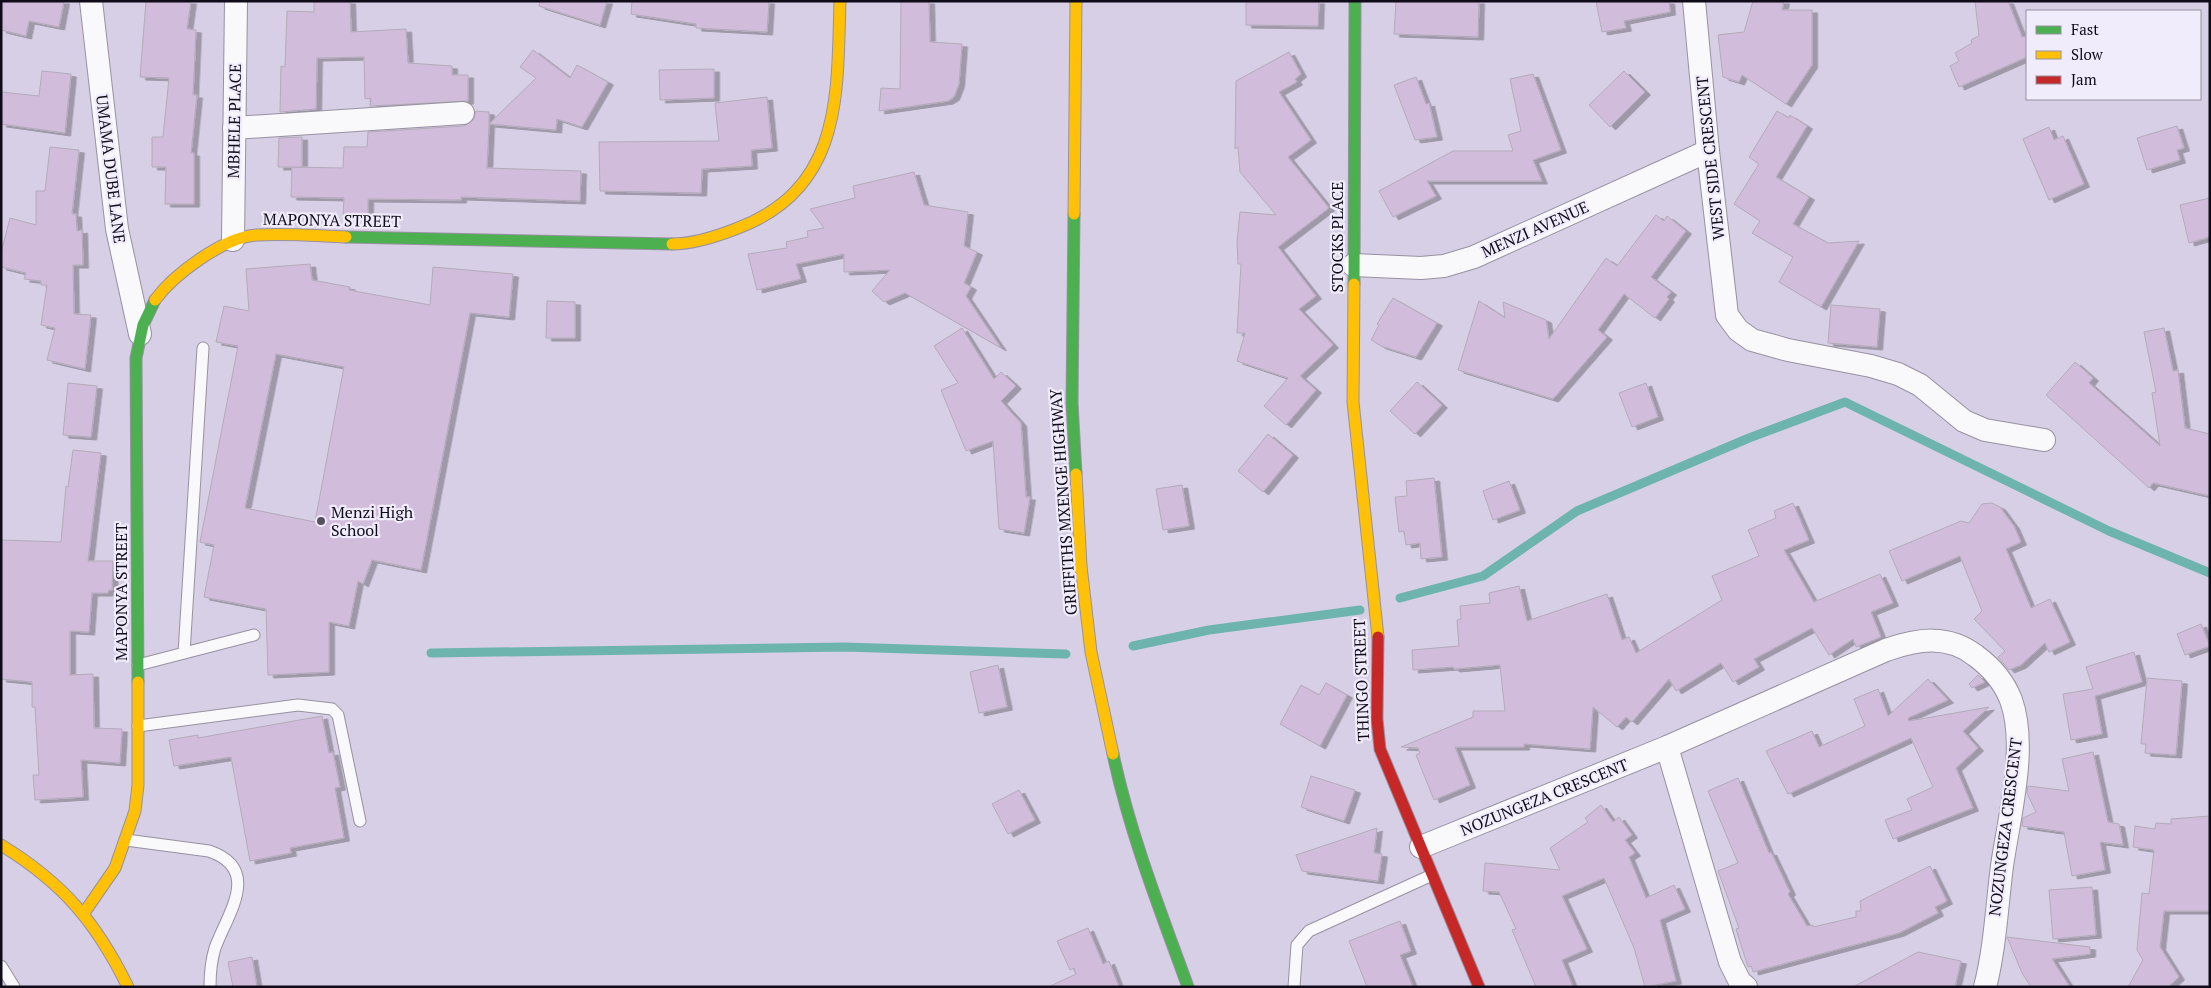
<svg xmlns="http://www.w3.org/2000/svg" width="2211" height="988" font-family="'PT Serif',serif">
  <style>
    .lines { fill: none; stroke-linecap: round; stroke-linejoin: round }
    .stream { stroke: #6eb4ae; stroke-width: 9 }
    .building { fill: #d1bddb; stroke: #b3aaba; fill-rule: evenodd; filter: url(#shadow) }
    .lane-casing { stroke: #9791a1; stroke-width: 13 }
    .street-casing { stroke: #9791a1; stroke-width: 24 }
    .fast-casing { stroke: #9791a1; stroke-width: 13 }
    .slow-casing { stroke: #9791a1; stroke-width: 13 }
    .jam-casing { stroke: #9791a1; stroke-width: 13 }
    .lane { stroke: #f9f8fb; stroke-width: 11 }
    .street { stroke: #f9f8fb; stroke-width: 22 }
    .fast { stroke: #4caf50; stroke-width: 11 }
    .slow { stroke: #ffc107; stroke-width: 11 }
    .jam { stroke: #c62828; stroke-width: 11 }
    .poi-dot { fill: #565060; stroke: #f1ecfc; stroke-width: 2 }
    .labels { text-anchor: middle; stroke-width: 4.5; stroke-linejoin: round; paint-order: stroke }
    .street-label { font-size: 16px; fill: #100b18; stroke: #f1ecfc }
    .poi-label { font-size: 16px; fill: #100b18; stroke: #f1ecfc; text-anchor: start }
  </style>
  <defs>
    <filter id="shadow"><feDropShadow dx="5.5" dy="3" stdDeviation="0" flood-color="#0004"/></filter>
  </defs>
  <rect width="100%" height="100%" fill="#d7cfe5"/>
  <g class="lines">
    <g class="stream">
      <polyline points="1400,598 1483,576 1577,511 1749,438 1845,402 2109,531 2210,573"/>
      <polyline points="1133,646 1209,630 1360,610"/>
      <polyline points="431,653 845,647 1066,654"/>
    </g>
  </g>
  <g class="building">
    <polygon points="1,1 64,1 59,27 29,21 26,36 1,30"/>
    <polygon points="146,1 191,1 187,29 196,30 193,95 197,95 191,153 194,153 194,204 165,204 166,167 152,167 152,137 163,137 169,78 140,77"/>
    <polygon points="314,1 350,1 351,32 406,29 408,63 452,66 452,75 468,75 468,101 370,106 371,98 365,99 364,57 317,58 316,109 280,112 281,66 285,67 287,11 314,12"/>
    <polygon points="540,1 607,1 600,25 539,6"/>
    <polygon points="632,1 769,1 767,32 696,28 696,24 631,14"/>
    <polygon points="901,1 929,1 930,42 962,44 959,84 954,97 948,101 879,111 881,88 900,89"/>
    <polygon points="1246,1 1319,1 1318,26 1246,25"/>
    <polygon points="1396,1 1479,1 1478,37 1394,34"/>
    <polygon points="1596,1 1669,1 1670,12 1624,21 1626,28 1602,32"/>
    <polygon points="1753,1 1784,1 1782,10 1812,10 1812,65 1786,104 1742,75 1739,82 1723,77 1718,35 1744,32"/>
    <polygon points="1975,1 2008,1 2022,37 2027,36 2027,57 1959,87 1950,66 1959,61 1955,53 1972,43 1971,40 1979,36"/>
    <polygon points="533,50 570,78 577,65 608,82 582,127 557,119 556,130 489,124 487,168 581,171 580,201 461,197 461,200 368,199 368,214 347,215 343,214 344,198 291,197 292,167 343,168 344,147 367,147 368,132 464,126 474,119 476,111 489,112 489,124 536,78 520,67"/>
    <polygon points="1289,52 1301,74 1295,79 1297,82 1279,92 1311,140 1288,157 1329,208 1278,247 1316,296 1299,309 1333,345 1300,376 1316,390 1286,425 1264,406 1288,378 1237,361 1245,333 1237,333 1241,264 1238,264 1237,242 1240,212 1276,215 1240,172 1238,147 1235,149 1236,81"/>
    <polygon points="714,69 714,98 660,100 659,70"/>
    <polygon points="42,71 71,74 65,133 1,124 1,92 39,96"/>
    <polygon points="1624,71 1645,92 1610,127 1589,105"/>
    <polygon points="1533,74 1561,150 1533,160 1542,181 1427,181 1436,196 1393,217 1379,191 1453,151 1513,151 1508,135 1521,131 1510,79"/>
    <polygon points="1416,77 1426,104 1429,103 1437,137 1415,140 1394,85"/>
    <polygon points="767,97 772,148 751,150 752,166 702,169 701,193 600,191 599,142 719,141 715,103"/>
    <polygon points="1777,111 1789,118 1790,115 1807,126 1776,177 1809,197 1793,224 1828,243 1859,241 1821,307 1779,282 1793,257 1752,233 1760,221 1734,204 1759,164 1749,157"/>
    <polygon points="2177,126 2184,148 2177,150 2180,160 2147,170 2137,138"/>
    <polygon points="2049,127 2054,140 2063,136 2084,184 2049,200 2023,139"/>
    <polygon points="302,137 302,167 278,167 279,138"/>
    <polygon points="50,147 79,150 72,214 76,214 77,231 82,230 83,265 73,265 74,314 91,315 85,369 47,360 55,328 41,325 47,285 41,285 41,281 24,279 26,273 1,267 1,253 10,218 36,225 36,191 45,191"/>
    <polygon points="914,172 924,205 968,212 964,246 977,252 964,283 971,287 966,296 1001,348 905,293 884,302 872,291 890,270 844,272 844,254 796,264 801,279 757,290 748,254 787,248 786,242 808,237 807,231 824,228 810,209 855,198 853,186"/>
    <polygon points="2210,198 2210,237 2189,243 2180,205"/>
    <polygon points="1656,215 1664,221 1667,216 1686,231 1651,277 1671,292 1667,297 1669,299 1655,318 1624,294 1598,330 1607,337 1553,399 1458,370 1479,301 1505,318 1503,302 1546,320 1549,339 1606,258 1617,266"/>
    <path d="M310,264L312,280L350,287L349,290L430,305L433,267L513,274L509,317L470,313L421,570L372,560L363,584L358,581L349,626L329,622V672L268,675L266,609L204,597L214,545L200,542L238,346L216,342L224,306L249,311L246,269ZM276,354L344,367L315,522L245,508Z"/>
    <polygon points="1393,298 1437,323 1416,357 1381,346 1371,340 1379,325 1377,324"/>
    <polygon points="547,301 575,302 575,338 546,338"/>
    <polygon points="1831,305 1880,309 1877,347 1828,343"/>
    <polygon points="962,328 994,379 1001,372 1016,386 1001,401 1021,423 1026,497 1030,497 1024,533 999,529 993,441 966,451 941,390 958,383 934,346"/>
    <polygon points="2164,328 2173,371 2178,370 2185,428 2210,434 2210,496 2153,483 2149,488 2046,395 2075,362 2093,378 2089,383 2160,446 2152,393 2156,392 2144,332"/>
    <polygon points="1417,382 1442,405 1415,434 1390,411"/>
    <polygon points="68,383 97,386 91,437 63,435"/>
    <polygon points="1646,383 1658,417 1632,427 1619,393"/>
    <polygon points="1268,434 1293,455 1263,492 1238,471"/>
    <polygon points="73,450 101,453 88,561 113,561 112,590 109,590 108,593 92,593 89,632 70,631 70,675 93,674 94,728 122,729 120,763 81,760 83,797 35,800 33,775 39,775 35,707 32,707 32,682 1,679 1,540 61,542 66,486 68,487"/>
    <polygon points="1434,478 1442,557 1421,559 1420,543 1406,545 1404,531 1399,532 1395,497 1407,496 1406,481"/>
    <polygon points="1509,481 1520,510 1493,520 1483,491"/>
    <polygon points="1182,485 1189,526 1163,530 1156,489"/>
    <polygon points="1793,503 1809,540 1784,550 1814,602 1880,574 1893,603 1871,612 1881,637 1856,647 1853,639 1829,655 1812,628 1754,659 1759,667 1733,682 1721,663 1676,691 1669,679 1632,722 1626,717 1617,727 1593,707 1590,749 1524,744 1524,747 1455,747 1470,785 1434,800 1416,755 1420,753 1418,748 1401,747 1473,717 1473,711 1505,711 1500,665 1454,669 1453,667 1413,670 1412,650 1459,646 1457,620 1461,619 1460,606 1490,603 1489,593 1519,586 1527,621 1607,594 1622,640 1629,637 1636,653 1722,600 1712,576 1759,556 1748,530 1776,518 1774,511"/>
    <polygon points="1992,503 2000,507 2014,526 2021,542 2006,549 2031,608 2050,599 2070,642 2049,652 2045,643 2021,665 2009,670 1998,657 2005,651 1974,619 1982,611 1960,556 1902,581 1889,551 1961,521 1969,523 1982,504"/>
    <polygon points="2201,624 2210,646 2185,655 2177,634"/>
    <polygon points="2134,652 2142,682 2095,696 2102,734 2071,740 2063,694 2093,689 2086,667"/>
    <polygon points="998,665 1007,707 979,713 970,672"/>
    <polygon points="1978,675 1985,682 1972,688 1969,684"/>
    <polygon points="2147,678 2182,681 2176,755 2145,753 2146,744 2141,744"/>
    <polygon points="1928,679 1948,700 1908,718 1909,721 1989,707 1963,731 1978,748 1956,768 1973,808 1893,839 1885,820 1912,810 1907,799 1933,787 1911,738 1788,794 1766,751 1812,731 1819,747 1865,726 1854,699 1878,689 1888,716"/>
    <polygon points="1326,683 1347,695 1320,746 1280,724 1301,685 1319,695"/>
    <polygon points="322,716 329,753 333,752 340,787 335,788 344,838 290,848 291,853 250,861 231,757 174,766 169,740 198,735 198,738"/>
    <polygon points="2093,752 2108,822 2119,824 2123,845 2100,842 2105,870 2072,876 2064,832 2022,826 2023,818 2036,812 2027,793 2028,786 2069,791 2062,759"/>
    <polygon points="1311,776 1355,790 1344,821 1301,807"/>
    <polygon points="1738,778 1769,853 1771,852 1790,892 1788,894 1807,926 1813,925 1813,927 1856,917 1856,911 1861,911 1860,901 1930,866 1947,901 1935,907 1938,913 1899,933 1753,972 1751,966 1748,967 1736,929 1739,928 1718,871 1738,863 1708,791"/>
    <polygon points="1019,790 1035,820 1008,834 992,804"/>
    <polygon points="1601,805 1613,822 1619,817 1632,835 1625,840 1635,853 1629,857 1646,898 1674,885 1685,909 1660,920 1676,981 1645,987 1634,948 1604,878 1562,896 1587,949 1562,960 1573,987 1536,987 1512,930 1516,929 1499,892 1483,891 1485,863 1560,870 1550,848 1588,822 1585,818"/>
    <polygon points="2210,816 2210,911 2164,911 2160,947 2179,977 2168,987 2128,987 2143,960 2137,950 2142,893 2149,894 2154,850 2133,847 2135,826 2155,829 2156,823 2171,824 2171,819"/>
    <polygon points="1377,828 1374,853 1382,854 1378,881 1302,871 1296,855"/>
    <polygon points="2092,887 2096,935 2053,939 2049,890"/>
    <polygon points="1400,921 1411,951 1400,955 1413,987 1367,987 1349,941"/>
    <polygon points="1088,928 1103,964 1109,961 1119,987 1048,987 1076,974 1074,968 1070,970 1057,941"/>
    <polygon points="2007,937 2090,947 2090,954 2052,959 2070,987 2031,987 2022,973"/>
    <polygon points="1918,952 1961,961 1955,987 1853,987"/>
    <polygon points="252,957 257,987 233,987 228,962"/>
  </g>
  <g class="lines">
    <defs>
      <g id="lane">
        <polyline points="184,653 203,348"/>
        <polyline points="138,665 254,635"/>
        <polyline points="138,726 298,705 332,709 338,715 360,821"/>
        <path d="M126,840L209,851C262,869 228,913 215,948C211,961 210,973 210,987"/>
        <polyline points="1,966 14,987"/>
        <polyline points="1294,987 1297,945 1309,931 1432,875"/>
      </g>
      <g id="street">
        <polyline points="91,1 117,229 140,334"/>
        <polyline points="1694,1 1708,151 1727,315 1738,330 1752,340 1788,350 1871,366 1898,374 1920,385 1964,421 1985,430 2044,440"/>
        <polyline points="234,128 463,113"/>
        <polyline points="233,240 236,1"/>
        <polyline points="1353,265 1421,268 1444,266 1474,257 1708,151"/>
        <polyline points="1667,747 1730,962 1740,982 1746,987"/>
        <path d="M1421,847L1667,747L1886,650C1918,639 1948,634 1976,656C1991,667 2004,682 2011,700C2028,747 2009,817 2002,866C1997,905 1995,949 1985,987"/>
      </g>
      <g id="fast">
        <polyline points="1074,214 1072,403 1076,474"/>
        <polyline points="346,237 672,244"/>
        <polyline points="1354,284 1355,1"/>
        <polyline points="138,682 136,358 143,325 155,300"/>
        <path d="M1113,754C1130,834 1160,910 1188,987"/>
      </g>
      <g id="slow">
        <polyline points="1074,214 1076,1"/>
        <path d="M672,244C693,244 718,236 738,228C843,188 837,95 840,1"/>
        <polyline points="1354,284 1353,402 1378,637"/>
        <path d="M155,300C174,274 224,237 257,235C287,233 317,236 346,237"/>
        <polyline points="1076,474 1081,566 1091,652 1113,754"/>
        <path d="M1,845C63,883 96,922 128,987"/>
        <polyline points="84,913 115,868 135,811 138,785 138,682"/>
      </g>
      <polyline id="jam" points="1378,637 1377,719 1380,749 1479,987"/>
    </defs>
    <use href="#lane" class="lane-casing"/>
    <use href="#street" class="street-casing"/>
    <use href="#fast" class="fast-casing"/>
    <use href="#slow" class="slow-casing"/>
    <use href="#jam" class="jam-casing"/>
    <use href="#lane" class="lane"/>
    <use href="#street" class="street"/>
    <use href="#fast" class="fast"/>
    <use href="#slow" class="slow"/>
    <use href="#jam" class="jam"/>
  </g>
  <circle class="poi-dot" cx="321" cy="521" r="5"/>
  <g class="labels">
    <g class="street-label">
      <text transform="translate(234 121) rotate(-89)" y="6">MBHELE PLACE</text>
      <text transform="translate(1710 158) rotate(-96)" y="6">WEST SIDE CRESCENT</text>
      <text transform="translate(111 169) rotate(83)" y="6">UMAMA DUBE LANE</text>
      <text transform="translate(332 220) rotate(1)" y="6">MAPONYA STREET</text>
      <text transform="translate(1535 229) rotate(-24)" y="6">MENZI AVENUE</text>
      <text transform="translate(1337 237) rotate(-90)" y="6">STOCKS PLACE</text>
      <text transform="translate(1063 502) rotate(-94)" y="6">GRIFFITHS MXENGE HIGHWAY</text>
      <text transform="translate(121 592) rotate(-90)" y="6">MAPONYA STREET</text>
      <text transform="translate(1361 680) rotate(-92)" y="6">THINGO STREET</text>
      <text transform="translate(1544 797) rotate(-22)" y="6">NOZUNGEZA CRESCENT</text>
      <text transform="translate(2005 827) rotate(-83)" y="6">NOZUNGEZA CRESCENT</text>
    </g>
    <g class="poi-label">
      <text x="331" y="518">Menzi High<tspan x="331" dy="18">School</tspan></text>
    </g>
  </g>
  <rect width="2211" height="988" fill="none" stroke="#100b18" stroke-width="5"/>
  <rect x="2026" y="10" width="175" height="90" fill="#f1ecfc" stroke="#9792a1"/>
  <rect x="2036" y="26" width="25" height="8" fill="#4caf50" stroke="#9792a1"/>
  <text x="2071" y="35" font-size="15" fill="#100b18">Fast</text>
  <rect x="2036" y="51" width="25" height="8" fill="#ffc107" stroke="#9792a1"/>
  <text x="2071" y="60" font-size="15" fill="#100b18">Slow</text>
  <rect x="2036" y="76" width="25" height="8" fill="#c62828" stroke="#9792a1"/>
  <text x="2071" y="85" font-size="15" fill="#100b18">Jam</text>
</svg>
